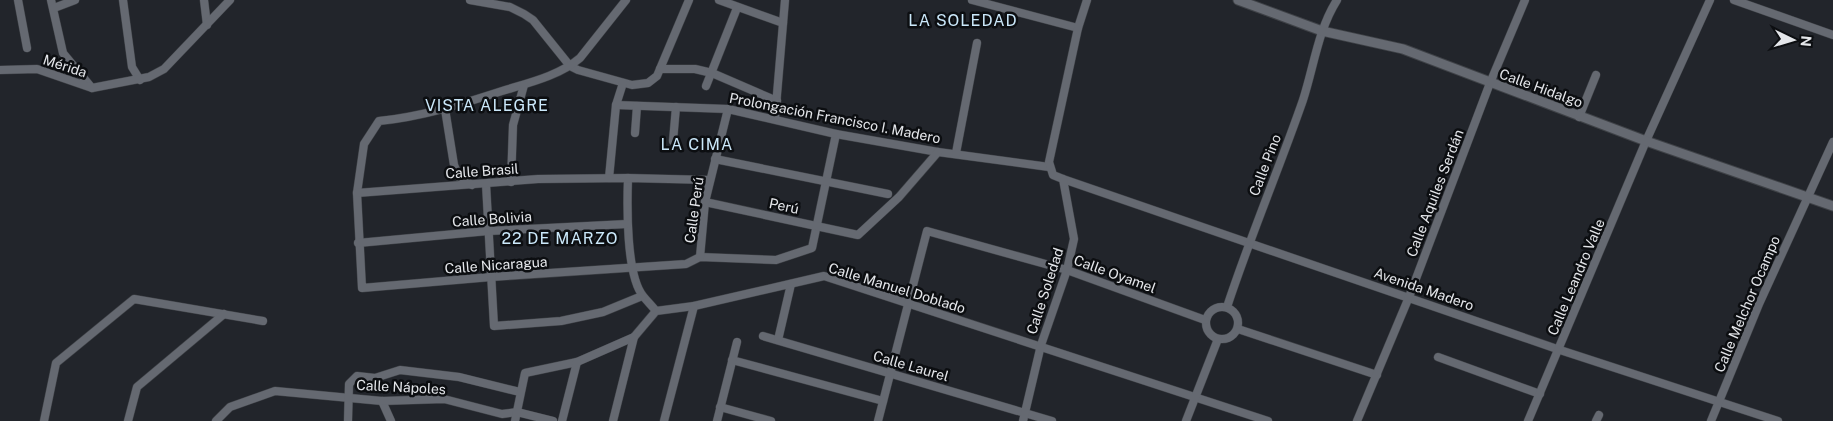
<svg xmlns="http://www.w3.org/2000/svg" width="1833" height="421" font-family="'Public Sans',sans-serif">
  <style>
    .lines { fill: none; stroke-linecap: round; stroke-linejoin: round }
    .minor-casing { stroke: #3f4247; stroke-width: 9 }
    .tertiary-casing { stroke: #3f4247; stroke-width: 11 }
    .minor { stroke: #656971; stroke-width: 8 }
    .tertiary { stroke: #656971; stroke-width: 9 }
    .labels { text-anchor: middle; stroke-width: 5; stroke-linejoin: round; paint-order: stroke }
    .street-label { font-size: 14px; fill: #e4e6ea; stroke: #0c0e11 }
    .quarter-label { font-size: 16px; letter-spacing: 1px; fill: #cbe8fa; stroke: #0c0e11 }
  </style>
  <rect width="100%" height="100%" fill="#22252b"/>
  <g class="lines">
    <defs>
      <g id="minor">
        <polyline points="18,0 27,48"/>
        <polyline points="51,0 63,53 92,88"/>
        <polyline points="123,0 132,67 140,80"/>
        <polyline points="204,0 207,25"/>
        <polyline points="470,0 510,7 524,14 533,20 570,66 578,70 632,85 648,83 657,76 689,0"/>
        <path d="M626,0L580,58C559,76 528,83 502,91C462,104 421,117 379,121L364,144L357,193L362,288L491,277L686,264L700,257L776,260L812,248L836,134"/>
        <polyline points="719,0 783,23"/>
        <polyline points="972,0 1078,28"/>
        <polyline points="1734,0 1833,35"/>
        <polyline points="54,8 75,0"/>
        <polyline points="660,69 695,69 712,73 777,101"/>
        <polyline points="0,70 37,69 92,88 149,77 164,69 230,0"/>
        <polyline points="706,86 737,8"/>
        <polyline points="616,105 728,109 836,134 938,152 1049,167"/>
        <polyline points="445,109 454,165 459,177 472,185"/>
        <polyline points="1579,117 1596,75"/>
        <polyline points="775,118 785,0"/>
        <polyline points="635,133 637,106"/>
        <polyline points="673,141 676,107"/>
        <polyline points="956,153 977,43"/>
        <polyline points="715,159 888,194"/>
        <polyline points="609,178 616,105 623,83"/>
        <path d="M628,178C627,205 626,275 643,296C647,301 652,306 656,311"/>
        <polyline points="1063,179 1560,350 1778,421"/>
        <polyline points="511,182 513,125 524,85"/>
        <polyline points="486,184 494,326 561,321 603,312 642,296"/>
        <polyline points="357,193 538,179 628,178 710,180"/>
        <polyline points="705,202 858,235 899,197 938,152"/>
        <polyline points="358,243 488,231 627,224"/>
        <polyline points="700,257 705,202 728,109"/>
        <circle cx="1222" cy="323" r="16"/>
        <path d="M1227,307C1250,237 1279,169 1303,100C1314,66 1318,30 1337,0"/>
        <polyline points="1238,329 1377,375"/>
        <polyline points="763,336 1052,421"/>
        <polyline points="778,340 791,284"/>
        <polyline points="1438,357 1540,394"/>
        <polyline points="732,360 883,401"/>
        <polyline points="382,401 391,421"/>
        <polyline points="720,407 771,421"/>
        <polyline points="44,421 56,363 134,299 263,321"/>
        <polyline points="128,421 137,387 224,314"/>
        <polyline points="216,421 230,407 275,391 382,401 444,399 502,414 517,412 553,421"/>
        <polyline points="348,421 349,384 357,376 375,378 400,370 459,377 520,392"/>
        <polyline points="515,421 525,373 577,362 634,337 656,311 694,306 824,276 1268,421"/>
        <polyline points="562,421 577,362"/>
        <polyline points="613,421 634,337"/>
        <polyline points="664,421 694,306"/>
        <polyline points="717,421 737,342"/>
        <polyline points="878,421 927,231 1067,270 1205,320"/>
        <polyline points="1023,421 1041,345 1067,270 1074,239 1063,179 1053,175 1049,162 1078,28 1087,0"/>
        <polyline points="1186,421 1218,339"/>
        <polyline points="1357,421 1409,297 1490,83 1525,0"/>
        <polyline points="1528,421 1646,141 1710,0"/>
        <polyline points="1596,421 1599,415"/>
        <polyline points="1711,421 1759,304 1833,142"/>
      </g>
      <polyline id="tertiary" points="1238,0 1322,31 1403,49 1646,141 1833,206"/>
    </defs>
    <use href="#minor" class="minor-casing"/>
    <use href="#tertiary" class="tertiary-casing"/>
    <use href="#minor" class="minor"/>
    <use href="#tertiary" class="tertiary"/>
  </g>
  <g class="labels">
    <g class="street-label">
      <text transform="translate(65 66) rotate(18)" y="5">Mérida</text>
      <text transform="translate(1541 88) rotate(20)" y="5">Calle Hidalgo</text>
      <text transform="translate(835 118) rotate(11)" y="5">Prolongación Francisco I. Madero</text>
      <text transform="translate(1265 165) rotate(-69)" y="5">Calle Pino</text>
      <text transform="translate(482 171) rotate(-4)" y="5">Calle Brasil</text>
      <text transform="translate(1435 193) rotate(-69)" y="5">Calle Aquiles Serdán</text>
      <text transform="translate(784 206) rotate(12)" y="5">Perú</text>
      <text transform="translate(694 210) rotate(-82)" y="5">Calle Perú</text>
      <text transform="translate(492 219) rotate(-4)" y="5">Calle Bolivia</text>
      <text transform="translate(496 265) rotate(-4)" y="5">Calle Nicaragua</text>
      <text transform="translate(1115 274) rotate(20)" y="5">Calle Oyamel</text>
      <text transform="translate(1576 277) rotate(-67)" y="5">Calle Leandro Valle</text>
      <text transform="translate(897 288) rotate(17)" y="5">Calle Manuel Doblado</text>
      <text transform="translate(1424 289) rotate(19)" y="5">Avenida Madero</text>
      <text transform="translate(1045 291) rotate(-72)" y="5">Calle Soledad</text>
      <text transform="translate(1747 304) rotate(-67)" y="5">Calle Melchor Ocampo</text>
      <text transform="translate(911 366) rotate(16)" y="5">Calle Laurel</text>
      <text transform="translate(401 387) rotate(3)" y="5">Calle Nápoles</text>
    </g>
    <g class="quarter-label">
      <text x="963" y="26">LA SOLEDAD</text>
      <text x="487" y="111">VISTA ALEGRE</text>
      <text x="697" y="150">LA CIMA</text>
      <text x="560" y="244">22 DE MARZO</text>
    </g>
  </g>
  <g transform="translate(1793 40) rotate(95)" stroke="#0c0e11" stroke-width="4" paint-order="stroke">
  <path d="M0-4L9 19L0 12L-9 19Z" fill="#e4e6ea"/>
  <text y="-8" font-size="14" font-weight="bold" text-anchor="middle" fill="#e4e6ea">N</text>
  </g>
</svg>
